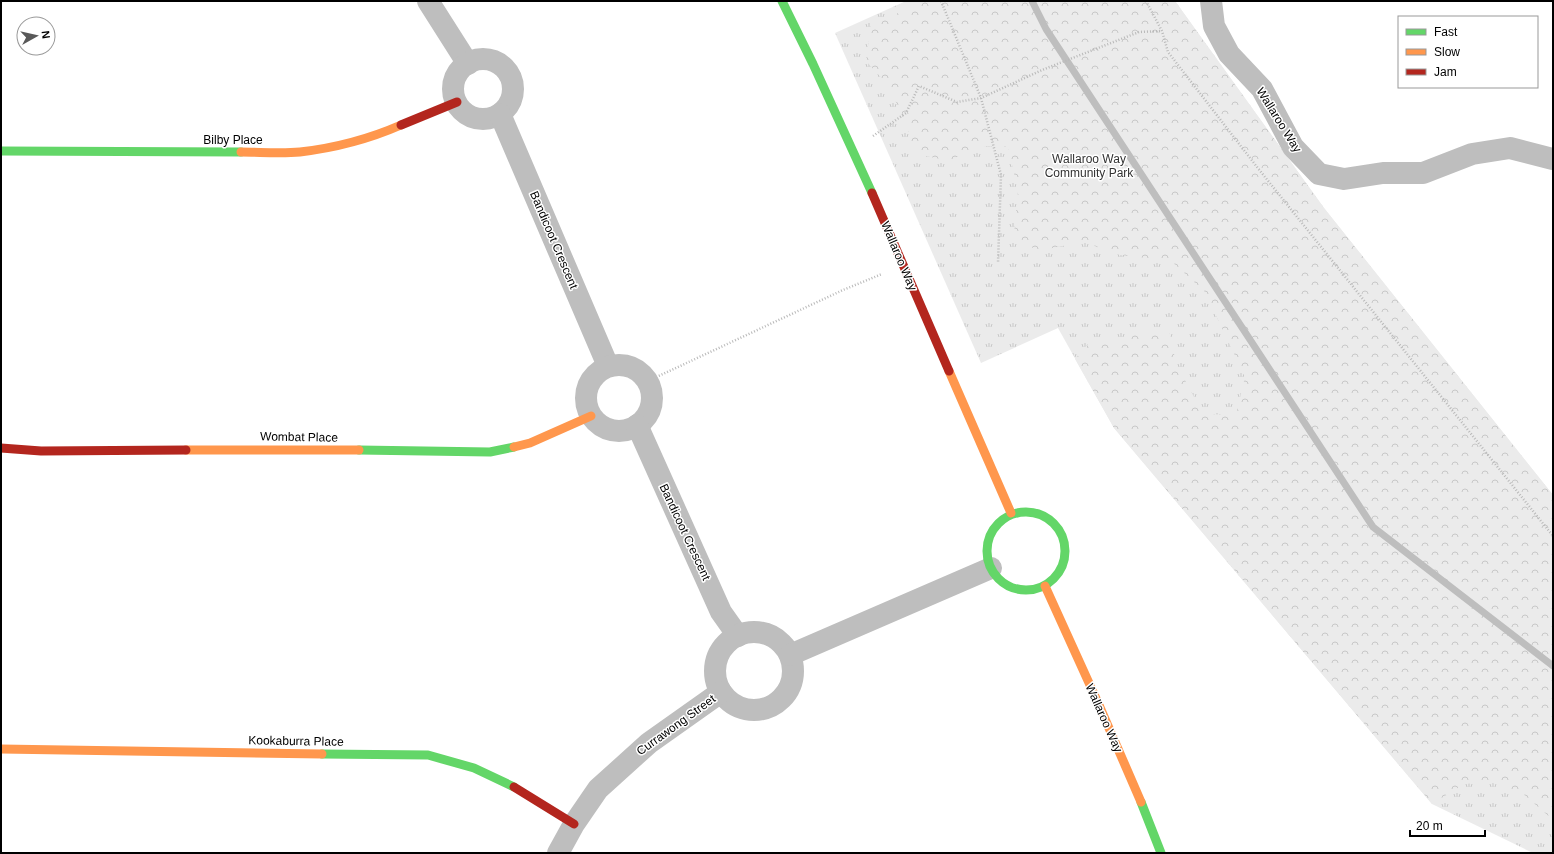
<svg xmlns="http://www.w3.org/2000/svg" width="1554" height="854" font-family="Helvetica,sans-serif">
  <style>
    .grass { fill: url(#grass-tufts) }
    .forest { fill: url(#forest-crowns) }
    .lines { fill: none; stroke-linecap: round; stroke-linejoin: round }
    .stream { stroke: #bebebe; stroke-width: 7 }
    .path { stroke: #b9b9b9; stroke-width: 2.5; stroke-dasharray: 1 2; stroke-linecap: butt }
    .street { stroke: #bebebe; stroke-width: 22 }
    .fast { stroke: #63d668; stroke-width: 9 }
    .slow { stroke: #ff974d; stroke-width: 9 }
    .jam { stroke: #b3261e; stroke-width: 9 }
    .labels { text-anchor: middle; stroke-width: 3; stroke-linejoin: round; paint-order: stroke }
    .street-label { font-size: 12px; fill: #000; stroke: #fff }
    .park-label { font-size: 12px; fill: #323232; stroke: #fff }
  </style>
  <defs>
    <pattern id="grass-tufts" width="24" height="20" patternUnits="userSpaceOnUse"><rect width="24" height="20" fill="#ebebeb"/><path d="M3 7l-1-3M5 7V3M7 7l1-3M15 17l-1-3M17 17v-4M19 17l1-3" fill="none" stroke="#c8c8c8"/></pattern>
    <pattern id="forest-crowns" width="20" height="18" patternUnits="userSpaceOnUse"><rect width="20" height="18" fill="#ebebeb"/><path d="M2 6a3 3 0 1 1 6 0M12 15a3 3 0 1 1 6 0" fill="none" stroke="#c8c8c8"/></pattern>
  </defs>
  <rect width="100%" height="100%" fill="#fff"/>
  <polygon class="grass" points="906,1 1175,1 1324,208 1553,495 1553,853 1533,853 1432,804 1114,428 1058,328 981,363 835,33"/>
  <polygon class="forest" points="914,1 1175,1 1324,208 1553,495 1553,820 1522,793 1490,782 1464,784 1432,804 1114,428 1075,359 1088,344 1123,341 1135,330 1169,330 1176,363 1203,414 1236,415 1245,377 1205,292 1171,261 1120,255 1083,242 1037,251 1014,234 1018,191 1008,147 980,146 949,161 912,153 907,124 887,84 866,61 871,24 908,9"/>
  <g class="lines">
    <polyline class="stream" points="1032,1 1046,29 1373,527 1553,666"/>
    <g class="path">
      <polyline points="941,1 981,98 1001,175 998,263"/>
      <polyline points="1146,1 1162,31 1168,52 1257,167 1553,536"/>
      <polyline points="873,136 906,113 919,86 957,102 981,98 1042,70 1139,32 1162,31"/>
      <polyline points="648,381 843,290 882,274"/>
    </g>
    <g class="street">
      <polyline points="428,1 468,64"/>
      <polyline points="1211,1 1214,26 1229,54 1262,89 1293,147 1319,174 1344,179 1383,173 1423,173 1472,154 1510,148 1553,159"/>
      <circle cx="483" cy="89" r="30"/>
      <polyline points="500,114 608,366"/>
      <circle cx="619" cy="398" r="33"/>
      <polyline points="637,425 721,612 738,636"/>
      <circle cx="754" cy="671" r="39"/>
      <polyline points="790,655 991,568"/>
      <polyline points="558,853 574,824 598,789 649,743 721,692"/>
    </g>
    <g class="fast">
      <polyline points="782,1 813,64 872,193"/>
      <polyline points="1,151 241,152"/>
      <polyline points="359,450 490,452 514,447"/>
      <circle cx="1026" cy="551" r="39"/>
      <polyline points="322,754 428,755 474,768 514,787"/>
      <polyline points="1141,802 1161,853"/>
    </g>
    <g class="slow">
      <path d="M241,152C260,152 280,154 300,152C334,148 369,139 401,125"/>
      <polyline points="949,371 1011,513"/>
      <polyline points="514,447 530,443 591,416"/>
      <polyline points="186,450 359,450"/>
      <polyline points="1045,586 1099,705 1141,802"/>
      <polyline points="1,749 322,754"/>
    </g>
    <g class="jam">
      <polyline points="401,125 457,102"/>
      <polyline points="872,193 949,371"/>
      <polyline points="1,448 41,451 186,450"/>
      <polyline points="514,787 574,824"/>
    </g>
  </g>
  <g class="labels">
    <g class="street-label">
      <text transform="translate(1279 120) rotate(58)" y="4">Wallaroo Way</text>
      <text x="233" y="144">Bilby Place</text>
      <text transform="translate(554 240) rotate(67)" y="4">Bandicoot Crescent</text>
      <text transform="translate(899 256) rotate(67)" y="4">Wallaroo Way</text>
      <text transform="translate(299 437) rotate(1)" y="4">Wombat Place</text>
      <text transform="translate(685 532) rotate(65)" y="4">Bandicoot Crescent</text>
      <text transform="translate(1104 718) rotate(66)" y="4">Wallaroo Way</text>
      <text transform="translate(676 725) rotate(-36)" y="4">Currawong Street</text>
      <text transform="translate(296 741) rotate(1)" y="4">Kookaburra Place</text>
    </g>
    <g class="park-label">
      <text x="1089" y="163">Wallaroo Way<tspan x="1089" dy="14">Community Park</tspan></text>
    </g>
  </g>
  <rect width="1554" height="854" fill="none" stroke="#000000" stroke-width="4"/>
  <rect x="1398" y="16" width="140" height="72" fill="#ffffff" stroke="#999999"/>
  <rect x="1406" y="29" width="20" height="6" fill="#63d668" stroke="#999999"/>
  <text x="1434" y="36" font-size="12" fill="#000000">Fast</text>
  <rect x="1406" y="49" width="20" height="6" fill="#ff974d" stroke="#999999"/>
  <text x="1434" y="56" font-size="12" fill="#000000">Slow</text>
  <rect x="1406" y="69" width="20" height="6" fill="#b3261e" stroke="#999999"/>
  <text x="1434" y="76" font-size="12" fill="#000000">Jam</text>
  <g transform="translate(36 36) rotate(82)"><circle r="19" fill="#ffffff" stroke="#999999"/>
  <path d="M0-3L7 15L0 10L-7 15Z" fill="#595959"/>
  <text y="-6" font-size="11" font-weight="bold" text-anchor="middle" fill="#000000">N</text>
  </g>
  <path d="M1410 830v6h75v-6" fill="none" stroke="#000000" stroke-width="2"/>
  <text x="1416" y="830" font-size="12" fill="#000000" stroke="#ffffff" stroke-width="3" paint-order="stroke">20 m</text>
</svg>
